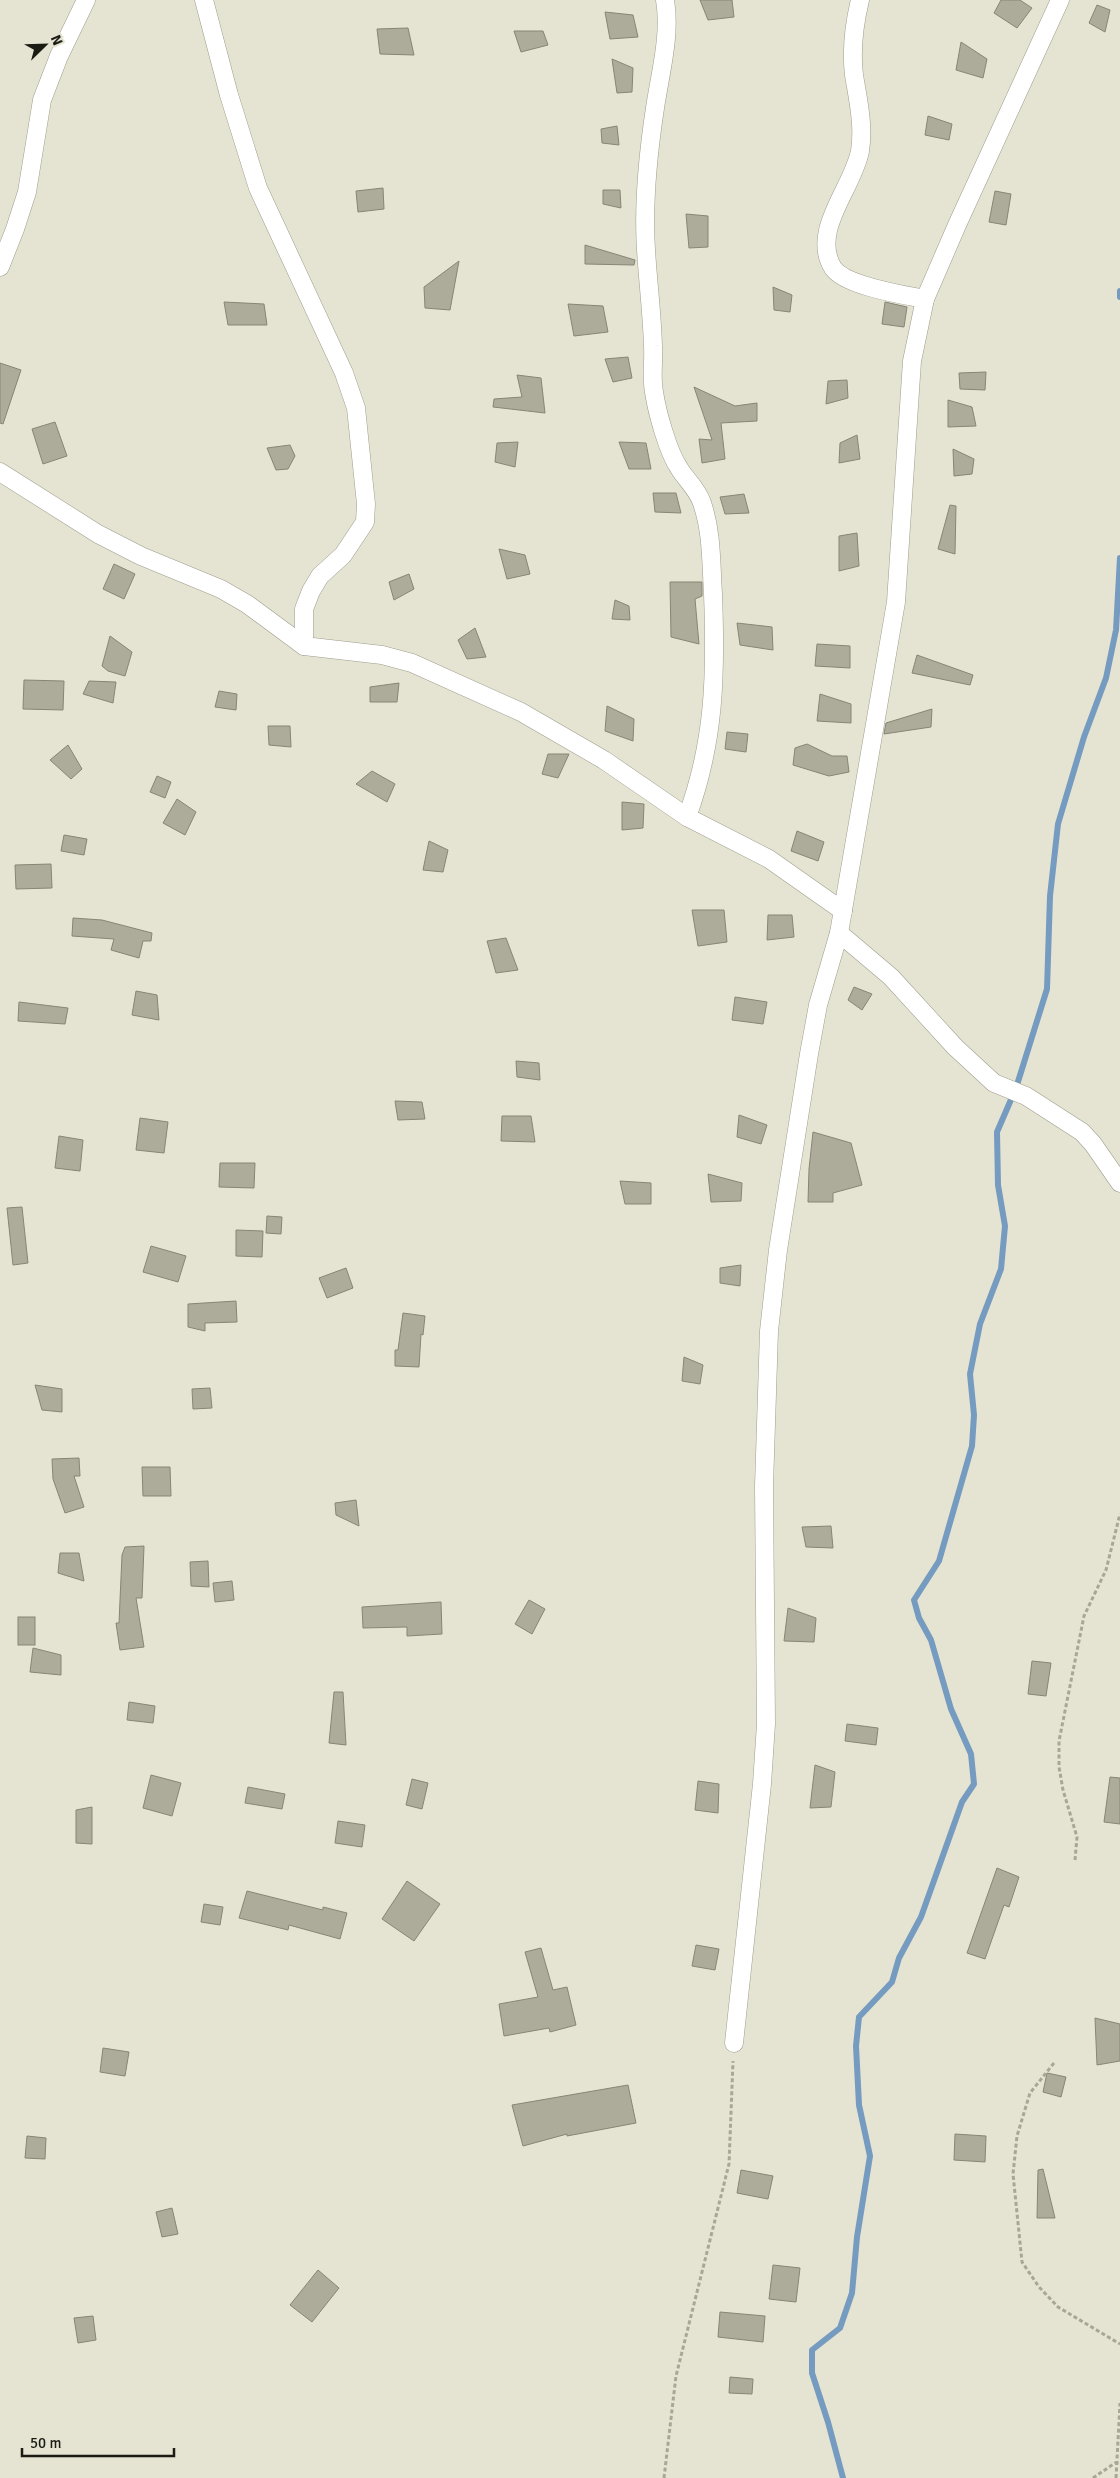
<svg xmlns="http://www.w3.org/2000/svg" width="1120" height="2478" font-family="Signika,sans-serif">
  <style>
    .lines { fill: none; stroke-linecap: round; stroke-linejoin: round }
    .stream { stroke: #759bc0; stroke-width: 6 }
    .building { fill: #adac9b; stroke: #878676 }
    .minor-casing { stroke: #9e9d8d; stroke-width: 19 }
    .path { stroke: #a7a798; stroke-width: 3; stroke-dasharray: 4 2.5; stroke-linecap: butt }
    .minor { stroke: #fff; stroke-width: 18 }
  </style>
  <rect width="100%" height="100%" fill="#e5e4d2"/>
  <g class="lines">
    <g class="stream">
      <polyline points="1120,291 1120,297"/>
      <polyline points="843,2478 828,2422 812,2373 812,2350 840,2328 852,2293 857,2237 870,2156 859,2105 856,2046 859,2017 892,1982 899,1958 921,1917 962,1802 974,1784 971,1754 951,1709 931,1640 919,1618 914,1600 939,1561 972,1446 974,1415 970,1374 980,1324 1001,1269 1005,1226 998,1185 997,1132 1016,1088 1047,989 1050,896 1058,824 1084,737 1106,678 1116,630 1120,558"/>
    </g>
  </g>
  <g class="building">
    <polygon points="700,0 732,0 734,17 708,20"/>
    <polygon points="1001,0 1020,0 1032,8 1017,28 994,13"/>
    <polygon points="1097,5 1110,10 1105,32 1089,23"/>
    <polygon points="605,12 633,15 638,37 610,39"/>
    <polygon points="408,28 414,55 380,54 377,29"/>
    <polygon points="514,31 543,31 548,45 521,52"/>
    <polygon points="961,42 987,59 983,78 956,70"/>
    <polygon points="612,59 633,68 632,92 617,93"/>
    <polygon points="928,116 952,124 949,140 925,135"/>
    <polygon points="617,126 619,145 602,143 601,129"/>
    <polygon points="383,188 384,209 358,212 356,191"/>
    <polygon points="603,190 620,190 621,208 603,204"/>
    <polygon points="995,191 1011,194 1006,225 989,222"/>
    <polygon points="686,214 708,216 708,247 689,248"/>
    <polygon points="585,245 635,260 634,265 585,264"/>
    <polygon points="459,261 450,310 425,308 424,287"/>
    <polygon points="773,287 792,295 790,312 774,310"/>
    <polygon points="224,302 264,304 267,325 228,325"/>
    <polygon points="885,302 907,307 904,327 882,324"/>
    <polygon points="568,304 603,306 608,332 574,336"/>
    <polygon points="628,357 632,378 613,382 605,359"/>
    <polygon points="0,363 21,370 3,424 0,423"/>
    <polygon points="986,372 985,390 960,389 959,373"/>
    <polygon points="517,375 541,378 545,413 493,407 494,399 522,397"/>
    <polygon points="847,380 848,398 826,404 828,381"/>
    <polygon points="694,387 735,406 757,403 757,421 721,423 725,459 702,463 699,439 712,440"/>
    <polygon points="948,400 972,407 976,426 948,427"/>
    <polygon points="55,422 67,456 43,464 32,429"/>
    <polygon points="857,435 860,459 839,463 840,443"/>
    <polygon points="518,442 515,467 495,462 497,443"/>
    <polygon points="619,442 646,443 651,469 629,469"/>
    <polygon points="290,445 295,456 288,469 276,470 267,448"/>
    <polygon points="953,449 974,459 972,474 954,476"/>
    <polygon points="653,493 676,493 681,513 655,512"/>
    <polygon points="744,494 749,513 725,514 720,497"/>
    <polygon points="950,505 956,506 955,554 938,549"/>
    <polygon points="857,533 859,566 839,571 839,536"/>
    <polygon points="499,549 525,555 530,574 507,579"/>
    <polygon points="114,564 135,574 124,599 103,589"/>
    <polygon points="409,574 414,589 394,600 389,582"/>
    <polygon points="670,582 702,582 702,596 695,599 699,644 671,637"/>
    <polygon points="615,600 629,606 630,620 612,619"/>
    <polygon points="737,623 772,627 773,650 740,645"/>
    <polygon points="475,628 486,657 467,659 458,640"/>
    <polygon points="110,636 132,652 125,676 108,671 102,666"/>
    <polygon points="817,644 850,646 850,668 815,666"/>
    <polygon points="917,655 973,675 970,685 912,673"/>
    <polygon points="24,680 64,681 63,710 23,709"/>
    <polygon points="89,681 116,682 113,703 83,694"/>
    <polygon points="399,683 397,702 370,702 370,687"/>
    <polygon points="219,691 237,694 236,710 215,707"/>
    <polygon points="820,694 851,704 851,723 817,721"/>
    <polygon points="607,706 634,719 633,741 605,731"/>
    <polygon points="932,709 931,727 884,734 886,723"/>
    <polygon points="268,726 290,726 291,747 269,745"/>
    <polygon points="727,732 748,734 746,752 725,749"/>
    <polygon points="807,744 832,756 847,756 849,772 829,776 793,765 795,748"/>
    <polygon points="68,745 82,769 71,779 50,760"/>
    <polygon points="548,754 569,754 558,778 542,774"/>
    <polygon points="372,771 395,784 387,802 356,784"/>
    <polygon points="157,776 171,782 165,798 150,792"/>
    <polygon points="177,799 196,812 185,835 163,823"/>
    <polygon points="622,802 644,804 643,828 622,830"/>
    <polygon points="797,831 824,842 818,861 791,851"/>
    <polygon points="64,835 87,839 84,855 61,851"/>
    <polygon points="429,841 448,850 443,872 423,870"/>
    <polygon points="51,864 52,888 16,889 15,865"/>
    <polygon points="692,910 724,910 727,942 698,946"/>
    <polygon points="768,915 792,915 794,937 767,940"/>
    <polygon points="73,918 102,920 152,933 151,941 143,941 139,958 111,950 114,939 72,936"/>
    <polygon points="506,938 518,970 496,973 487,941"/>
    <polygon points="854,987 872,994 862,1010 848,1000"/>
    <polygon points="136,991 157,995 159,1020 132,1015"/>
    <polygon points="735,997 767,1002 763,1024 732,1020"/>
    <polygon points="19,1002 68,1008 65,1024 18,1021"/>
    <polygon points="516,1061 539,1063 540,1080 517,1077"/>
    <polygon points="395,1101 422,1102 425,1119 398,1120"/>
    <polygon points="739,1115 767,1125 761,1144 737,1137"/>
    <polygon points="502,1116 531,1116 535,1142 501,1141"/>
    <polygon points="140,1118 168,1122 164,1153 136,1150"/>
    <polygon points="813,1132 851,1143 862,1185 833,1193 833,1202 808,1202 809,1169"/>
    <polygon points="59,1136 83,1140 80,1171 55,1168"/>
    <polygon points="220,1163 255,1163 254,1188 219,1187"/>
    <polygon points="708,1174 742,1183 741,1201 711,1202"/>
    <polygon points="620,1181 651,1183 651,1204 625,1204"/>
    <polygon points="22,1207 28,1263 13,1265 7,1208"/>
    <polygon points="267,1216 282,1217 281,1234 266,1233"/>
    <polygon points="236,1230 263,1231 262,1257 236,1256"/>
    <polygon points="151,1246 186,1256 178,1282 143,1272"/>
    <polygon points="741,1265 740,1286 720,1283 720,1268"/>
    <polygon points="346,1268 353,1288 327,1298 319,1278"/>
    <polygon points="236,1301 237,1322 205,1323 205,1331 188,1327 188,1304"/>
    <polygon points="403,1313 425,1316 423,1335 421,1334 419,1367 395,1366 395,1350 398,1350"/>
    <polygon points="684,1357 703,1365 700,1384 682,1381"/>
    <polygon points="35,1385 62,1389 62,1412 42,1410"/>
    <polygon points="210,1388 212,1408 193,1409 192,1389"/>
    <polygon points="79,1458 80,1476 74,1476 84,1507 65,1513 53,1479 52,1459"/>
    <polygon points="142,1467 170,1467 171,1496 143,1496"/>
    <polygon points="356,1500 359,1526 336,1515 335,1503"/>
    <polygon points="831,1526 833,1548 806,1547 802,1527"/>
    <polygon points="144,1546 142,1598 136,1598 144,1647 120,1650 116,1623 119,1623 122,1555 125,1547"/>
    <polygon points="60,1553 79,1553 84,1581 58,1573"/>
    <polygon points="208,1561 209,1587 191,1586 190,1562"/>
    <polygon points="232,1581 234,1600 215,1602 213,1583"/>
    <polygon points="529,1600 545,1609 532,1634 515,1624"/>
    <polygon points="441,1602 442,1634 407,1636 407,1627 363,1628 362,1607"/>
    <polygon points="788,1608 816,1618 814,1642 784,1641"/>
    <rect x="18" y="1617" width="17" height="28"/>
    <polygon points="33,1648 61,1655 61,1675 30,1672"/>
    <polygon points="1032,1661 1051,1663 1046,1696 1028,1694"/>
    <polygon points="334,1692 343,1692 346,1745 329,1743"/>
    <polygon points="129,1702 155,1706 153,1723 127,1720"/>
    <polygon points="847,1724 878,1728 876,1745 845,1741"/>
    <polygon points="815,1765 835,1772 831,1807 810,1808"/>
    <polygon points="151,1775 181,1783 172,1816 143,1808"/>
    <polygon points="1110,1777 1120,1778 1120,1824 1104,1822"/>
    <polygon points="412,1779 428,1783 422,1809 406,1805"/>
    <polygon points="698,1781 719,1784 718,1813 695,1810"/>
    <polygon points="248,1787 285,1794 282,1809 245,1803"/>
    <polygon points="92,1807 92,1844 76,1843 76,1810"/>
    <polygon points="338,1821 365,1825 362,1847 335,1843"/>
    <polygon points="997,1868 1019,1877 1009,1907 1004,1905 985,1959 967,1953"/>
    <polygon points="407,1881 440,1904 414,1941 382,1919"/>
    <polygon points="247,1891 323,1910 323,1907 347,1913 340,1939 289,1925 288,1930 239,1918"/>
    <polygon points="204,1904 223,1907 220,1925 201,1922"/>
    <polygon points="696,1945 719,1949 715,1970 692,1966"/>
    <polygon points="541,1948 553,1990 567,1987 576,2025 550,2032 549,2028 504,2036 499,2004 538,1997 525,1952"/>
    <polygon points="1095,2018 1120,2024 1120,2061 1097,2065"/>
    <polygon points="103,2048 129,2052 125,2076 100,2072"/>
    <polygon points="1047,2073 1066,2077 1061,2097 1043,2092"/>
    <polygon points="628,2085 636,2123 567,2136 567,2134 523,2146 512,2105"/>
    <polygon points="955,2134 986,2136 985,2162 954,2160"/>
    <polygon points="27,2136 46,2138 45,2159 25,2158"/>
    <polygon points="1043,2169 1055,2218 1037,2218 1038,2170"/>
    <polygon points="741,2170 773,2176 768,2199 737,2193"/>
    <polygon points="172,2208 178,2234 162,2237 156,2212"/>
    <polygon points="773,2265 800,2268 796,2302 769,2299"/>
    <polygon points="318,2270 339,2288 312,2322 290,2305"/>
    <polygon points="720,2312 765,2316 763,2342 718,2337"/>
    <polygon points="93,2316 96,2340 78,2343 74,2318"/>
    <polygon points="730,2377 753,2379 752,2394 729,2393"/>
  </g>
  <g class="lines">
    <defs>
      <g id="minor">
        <polyline points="204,0 229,95 258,188 344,373 356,408 366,504 365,522 343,555 320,576 311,591 304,609 304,646"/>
        <path d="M665,0C671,35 660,74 655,108C648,154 643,204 646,250C648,282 652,314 653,346C654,362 651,377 654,392C657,412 668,452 679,468C686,480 697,488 702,503C712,532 711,563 713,594C716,673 715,741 687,817"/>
        <path d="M860,0C854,25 851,50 854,75C858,100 864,125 860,151C853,188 810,231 833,268C845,286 904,295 925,299"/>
        <polyline points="0,267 15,229 27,192 42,100 59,56 86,0"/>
        <polyline points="0,472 98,534 141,556 221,589 247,604 304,646 382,655 412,663 521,712 604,760 687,817 769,859 843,911"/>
        <polyline points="839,933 891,977 955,1047 994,1083 1026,1096 1082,1132 1093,1144 1120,1183"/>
        <polyline points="734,2043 762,1784 766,1724 764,1486 769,1331 778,1250 809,1054 818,1005 839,933 896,602 912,361 925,299 957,225 1060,0"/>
      </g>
    </defs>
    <use href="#minor" class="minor-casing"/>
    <g class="path">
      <polyline points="1075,1860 1077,1837 1063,1790 1059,1767 1059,1741 1084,1616 1106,1570 1120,1514"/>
      <polyline points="1054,2063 1030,2093 1017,2136 1013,2174 1022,2262 1039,2287 1058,2307 1120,2344"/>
      <polyline points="664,2478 676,2376 729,2164 733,2061"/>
      <polyline points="1093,2478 1115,2463 1120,2463"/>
      <polyline points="1116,2478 1120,2403"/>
    </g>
    <use href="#minor" class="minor"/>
  </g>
  <g transform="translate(45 45) rotate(67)" stroke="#e5e4d2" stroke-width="4" paint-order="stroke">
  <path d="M0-4L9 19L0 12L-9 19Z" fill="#1b1b14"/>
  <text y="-8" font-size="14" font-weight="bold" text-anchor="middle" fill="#1b1b14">N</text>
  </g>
  <path d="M22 2448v8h152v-8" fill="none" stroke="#1b1b14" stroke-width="2.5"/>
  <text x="30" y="2448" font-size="15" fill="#1b1b14" stroke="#e5e4d2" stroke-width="4" paint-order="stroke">50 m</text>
</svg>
